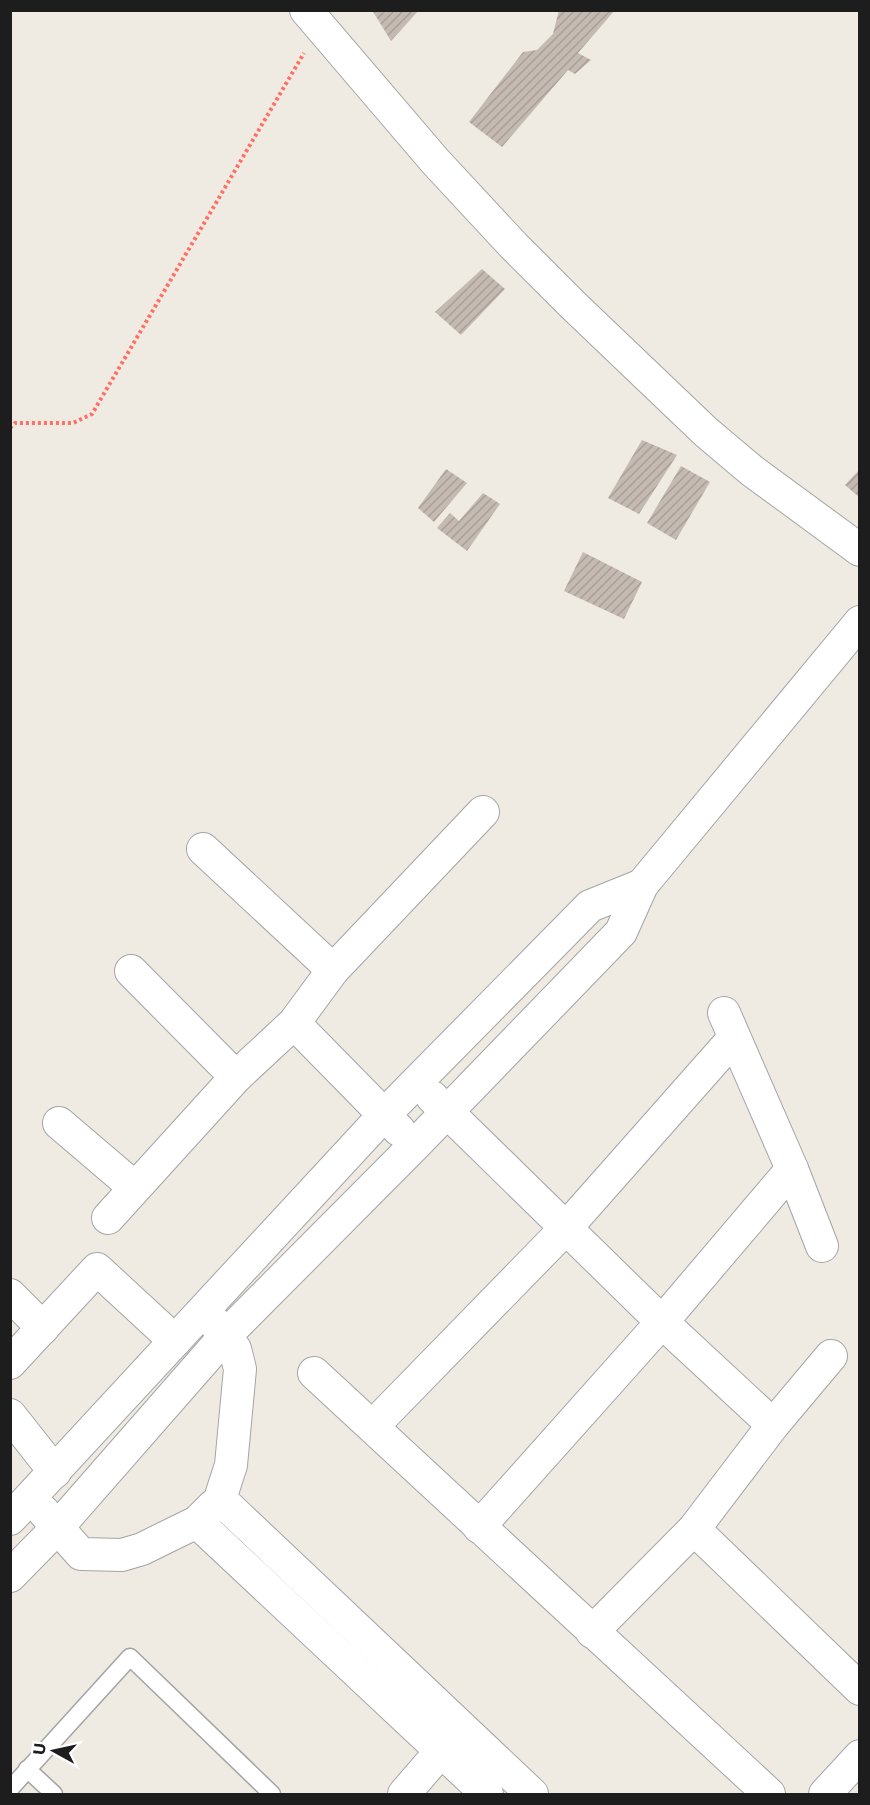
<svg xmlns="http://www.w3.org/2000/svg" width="870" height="1805" font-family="Commissioner,sans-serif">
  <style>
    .building { fill: url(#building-hatch) }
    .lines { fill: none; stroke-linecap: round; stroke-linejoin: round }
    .service-casing { stroke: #a4a4a4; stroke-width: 19 }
    .minor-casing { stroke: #a4a4a4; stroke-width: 34 }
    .path { stroke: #ff7064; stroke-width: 4; stroke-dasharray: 3 3; stroke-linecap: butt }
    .service { stroke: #fff; stroke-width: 16 }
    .minor { stroke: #fff; stroke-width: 32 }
  </style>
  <defs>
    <pattern id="building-hatch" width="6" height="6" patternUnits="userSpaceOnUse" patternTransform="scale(1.5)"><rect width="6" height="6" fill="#c4bab2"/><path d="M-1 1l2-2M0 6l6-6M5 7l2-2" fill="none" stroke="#a89f99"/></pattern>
  </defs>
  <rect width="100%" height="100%" fill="#efebe3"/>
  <g class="building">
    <polygon points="372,10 419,10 391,41"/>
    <polygon points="559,10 615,10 578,53 591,60 575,74 568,70 502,147 469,122 523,52 537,50 553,34"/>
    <polygon points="482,269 505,289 461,335 435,312"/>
    <polygon points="642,440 677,455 639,514 608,498"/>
    <polygon points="681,466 710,482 676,540 647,523"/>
    <polygon points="446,469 467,483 434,522 418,508"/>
    <polygon points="860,469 860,498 845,485"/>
    <polygon points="483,493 500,504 467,551 437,528 450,513 459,521"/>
    <polygon points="583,552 642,582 624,619 564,591"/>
  </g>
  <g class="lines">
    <defs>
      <g id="service">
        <polyline points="27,1769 54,1794"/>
        <polyline points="10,1789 130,1657 272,1794"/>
      </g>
      <g id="minor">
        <polyline points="306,10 435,161 513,245 574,306 706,432 751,470 860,550"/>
        <polyline points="203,849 333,970"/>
        <polyline points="131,971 236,1077"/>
        <polyline points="724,1013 792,1169 822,1246"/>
        <polyline points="294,1023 399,1130"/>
        <polyline points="432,1097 662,1322 773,1425"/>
        <polyline points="59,1123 134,1187"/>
        <polyline points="108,1218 236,1077 294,1023 333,970 483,812"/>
        <polyline points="10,1295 43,1328"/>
        <polyline points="213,1321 235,1349 240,1369 231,1465 220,1499 532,1794"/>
        <polyline points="10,1363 97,1269 175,1341"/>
        <polyline points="314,1373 769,1794"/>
        <polyline points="10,1415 55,1472"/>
        <polyline points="373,1426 566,1228 734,1038"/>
        <polyline points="43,1511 81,1554 122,1555 142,1549 197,1522 213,1506"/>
        <polyline points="10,1519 384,1115 590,906 642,885"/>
        <polyline points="197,1522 487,1794"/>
        <polyline points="479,1527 662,1322 792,1169"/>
        <polyline points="694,1529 860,1689"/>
        <polyline points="10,1576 57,1528 226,1335 414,1146 621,932 642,885 860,622"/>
        <polyline points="592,1632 694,1529 773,1425 831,1356"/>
        <polyline points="404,1794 454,1736"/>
        <polyline points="825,1794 860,1756"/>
      </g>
    </defs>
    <use href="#service" class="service-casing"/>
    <use href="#minor" class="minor-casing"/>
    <polyline class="path" points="10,428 15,423 73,423 92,414 304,53"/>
    <use href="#service" class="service"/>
    <use href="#minor" class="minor"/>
  </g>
  <rect width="870" height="1805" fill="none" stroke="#1d1d1d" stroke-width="24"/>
  <g transform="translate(54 1751) rotate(278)" stroke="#ffffff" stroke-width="4.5" paint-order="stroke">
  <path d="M0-4.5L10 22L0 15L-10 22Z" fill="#1d1d1d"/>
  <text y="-9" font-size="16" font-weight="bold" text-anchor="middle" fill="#1d1d1d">U</text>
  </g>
</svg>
